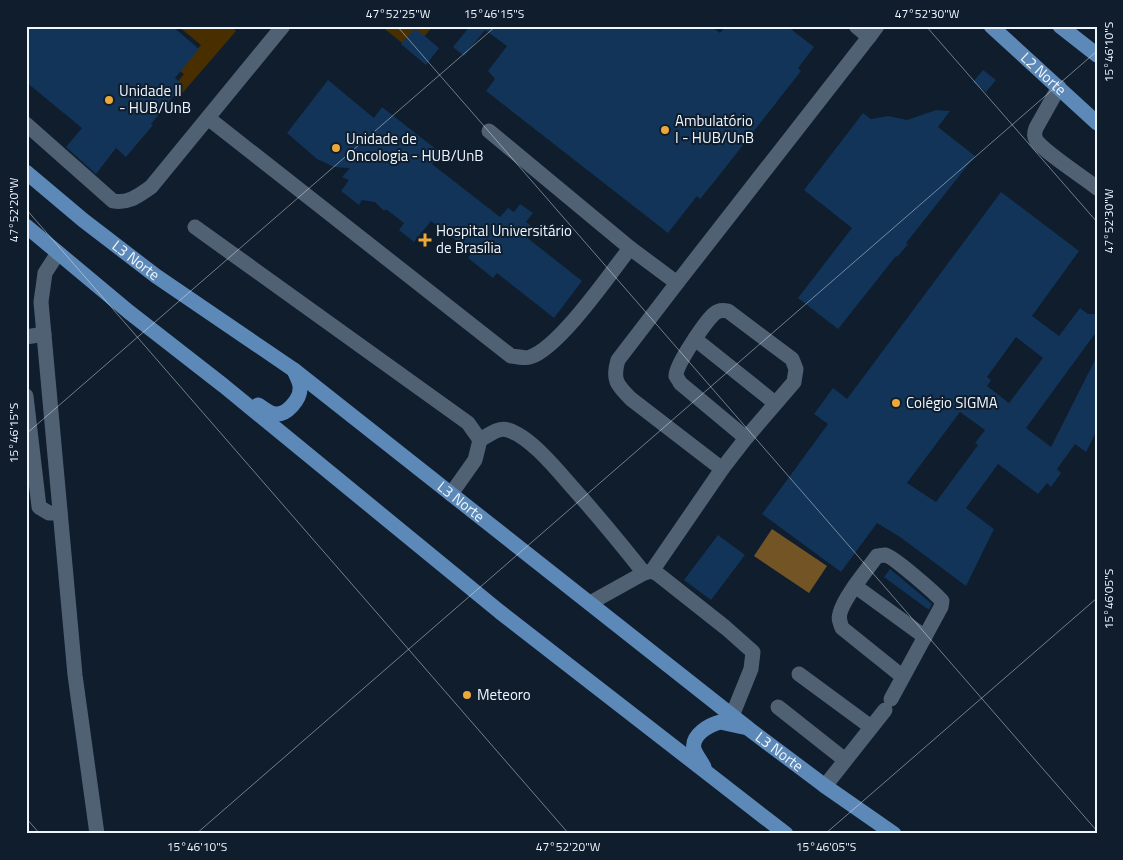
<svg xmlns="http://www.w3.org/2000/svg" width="1123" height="860" font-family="'Titillium Web',sans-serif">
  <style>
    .green { fill: #492f00 }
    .water { fill: #735525 }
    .building { fill: #113458; fill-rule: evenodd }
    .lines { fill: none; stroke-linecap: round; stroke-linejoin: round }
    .minor { stroke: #506174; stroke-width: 15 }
    .major { stroke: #5d89b8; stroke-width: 15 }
    .ticks { fill: none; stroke: #eef6ff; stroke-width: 1; stroke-opacity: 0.45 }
    .poi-dot { fill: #eca93a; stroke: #0f1d2d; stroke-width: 2 }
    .labels { text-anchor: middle; stroke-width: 4; stroke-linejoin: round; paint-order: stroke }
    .street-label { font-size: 15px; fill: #eef6ff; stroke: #0f1d2d }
    .poi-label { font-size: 15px; fill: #eef6ff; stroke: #0f1d2d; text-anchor: start }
    .neatline { fill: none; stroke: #eef6ff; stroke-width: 2 }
    .ticks-label { font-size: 12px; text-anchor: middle; fill: #eef6ff }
  </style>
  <rect width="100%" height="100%" fill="#0f1d2d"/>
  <g class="green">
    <polygon points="178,26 231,26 236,31 179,97 171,90 184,74 180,71 201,45"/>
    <polygon points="381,26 433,26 412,51"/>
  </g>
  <polygon class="water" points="772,529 827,566 809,593 754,556"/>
  <g class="building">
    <polygon points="26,26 172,26 199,49 175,78 183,85 151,124 153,125 126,157 116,148 96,174 66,147 82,128 26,82"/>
    <polygon points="470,26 711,26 720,33 726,26 787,26 814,47 798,68 801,71 714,182 700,199 697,196 668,233 486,91 495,79 488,71 507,46 485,30 464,56 453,47"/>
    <polygon points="415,28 439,48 426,65 401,44"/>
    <polygon points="983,70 996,80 986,92 973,82"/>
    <polygon points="328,80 374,118 382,107 441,153 432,164 500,217 508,208 514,212 520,204 533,213 526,222 533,227 525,236 582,281 554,318 497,273 493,278 468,258 472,253 431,221 414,242 399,230 404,223 387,210 383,210 375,202 362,200 359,205 341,191 349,180 342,177 350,168 334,167 317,159 287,133"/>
    <polygon points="936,110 950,111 938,127 975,156 906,243 908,244 897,257 896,256 838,329 798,298 852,228 804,190 863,113 871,119 888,116 907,120"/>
    <path d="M1001,192L1079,251L1032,316L1059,336L1080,308L1088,314H1097V331L1026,428L1051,447L1097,356V430L1086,452L1075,444L1057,469L1061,473L1051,487L1047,483L1038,494L998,464L966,508L994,529L966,586L900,537L877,523L841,572L762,514L828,424L814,414L833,388L847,399ZM1016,337L1043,358L1009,403L987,386L991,380L987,377ZM960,412L985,430L975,443L978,445L936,502L907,483Z"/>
    <polygon points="718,535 745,555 711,600 684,580"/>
    <polygon points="890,569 932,604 929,610 884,577"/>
  </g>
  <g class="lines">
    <g class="minor">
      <polyline points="856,26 869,37 877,26"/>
      <path d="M1059,87L1036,128C1034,133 1034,136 1036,140C1044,152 1083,177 1097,188"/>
      <path d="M208,118L511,356C516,356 524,359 530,357C559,348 610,274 630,248"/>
      <path d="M26,124L113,201C129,204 139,195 151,187L283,26"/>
      <polyline points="489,131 630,248 677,283 869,37"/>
      <polyline points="195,227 468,423 480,440 475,460 451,494"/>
      <polyline points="58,253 45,273 41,302 75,675 97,834"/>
      <path d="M677,283L618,360C612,380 617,385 631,399L722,469"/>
      <polyline points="26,337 44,334"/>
      <polyline points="695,339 775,403"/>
      <polyline points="26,396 39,507 49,513 60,513"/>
      <path d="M480,440C489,435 498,427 508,430C531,437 558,471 573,488C598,516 621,544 644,573"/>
      <path d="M652,571L722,469L746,438L794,382L796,369L792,359L728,311C723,310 718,310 714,314C706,321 674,367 676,376C677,378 680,382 680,383L746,438"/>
      <polyline points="855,586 925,637"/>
      <polyline points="590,603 644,573 652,571 659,575 726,628 753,652 751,669 732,716"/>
      <polyline points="799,674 871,727"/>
      <path d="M891,699L941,607L942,601C936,594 893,556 885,555C883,555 878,556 877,556C867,570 844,597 840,613C838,619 840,622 842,628L903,677"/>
      <polyline points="778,707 845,760"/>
      <polyline points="825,786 885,710"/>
    </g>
    <g class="major">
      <path id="s1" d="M991,26L1097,123"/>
      <polyline points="1060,26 1097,55"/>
      <path id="s2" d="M26,172L83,220L156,276L294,370L749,729L825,786L894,834"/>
      <polyline points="26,226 129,312 224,386 500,612 786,834"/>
      <path d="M258,405C263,408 270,414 276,414C287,415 300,399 300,389C301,383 296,376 294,370"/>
      <path d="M704,767C701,761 696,755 694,749C691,735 709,725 720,722L743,727"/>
    </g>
  </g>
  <path class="ticks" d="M397,26L1097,831M926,26L1097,222M26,209L569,834M26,434L496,26M26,818L40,834M196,834L1097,51M825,834L1097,598"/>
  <g class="poi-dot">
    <circle cx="109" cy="100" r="5"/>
    <circle cx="665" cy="130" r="5"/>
    <circle cx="336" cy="148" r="5"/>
    <path d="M422.5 232.5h5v5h5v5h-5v5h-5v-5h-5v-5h5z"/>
    <circle cx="896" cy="403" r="5"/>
    <circle cx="467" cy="695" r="5"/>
  </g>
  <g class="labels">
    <g class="street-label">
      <text dy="5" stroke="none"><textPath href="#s1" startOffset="71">L2 Norte</textPath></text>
      <text dy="5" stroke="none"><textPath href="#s2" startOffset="141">L3 Norte</textPath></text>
      <text dy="5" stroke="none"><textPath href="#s2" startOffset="546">L3 Norte</textPath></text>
      <text dy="5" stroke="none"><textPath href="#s2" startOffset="951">L3 Norte</textPath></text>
    </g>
    <g class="poi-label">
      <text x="119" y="96">Unidade II<tspan x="119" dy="17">- HUB/UnB</tspan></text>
      <text x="675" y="126">Ambulatório<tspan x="675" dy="17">I - HUB/UnB</tspan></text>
      <text x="346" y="144">Unidade de<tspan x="346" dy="17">Oncologia - HUB/UnB</tspan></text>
      <text x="436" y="236">Hospital Universitário<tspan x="436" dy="17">de Brasília</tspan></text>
      <text x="906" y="408">Colégio SIGMA</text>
      <text x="477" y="700">Meteoro</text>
    </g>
  </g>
  <rect width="1123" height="860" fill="none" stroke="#0f1d2d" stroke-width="55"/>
  <rect x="28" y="28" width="1068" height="804" class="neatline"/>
  <g class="ticks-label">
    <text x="398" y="18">47°52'25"W</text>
    <text x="494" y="18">15°46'15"S</text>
    <text x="927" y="18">47°52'30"W</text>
    <text transform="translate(1109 52) rotate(-90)" y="4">15°46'10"S</text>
    <text transform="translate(14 210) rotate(-90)" y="4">47°52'20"W</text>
    <text transform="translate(1109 221) rotate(-90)" y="4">47°52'30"W</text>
    <text transform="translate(14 433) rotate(-90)" y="4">15°46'15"S</text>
    <text transform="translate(1109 599) rotate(-90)" y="4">15°46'05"S</text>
    <text x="197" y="851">15°46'10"S</text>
    <text x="568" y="851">47°52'20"W</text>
    <text x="826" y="851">15°46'05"S</text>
  </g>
</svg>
